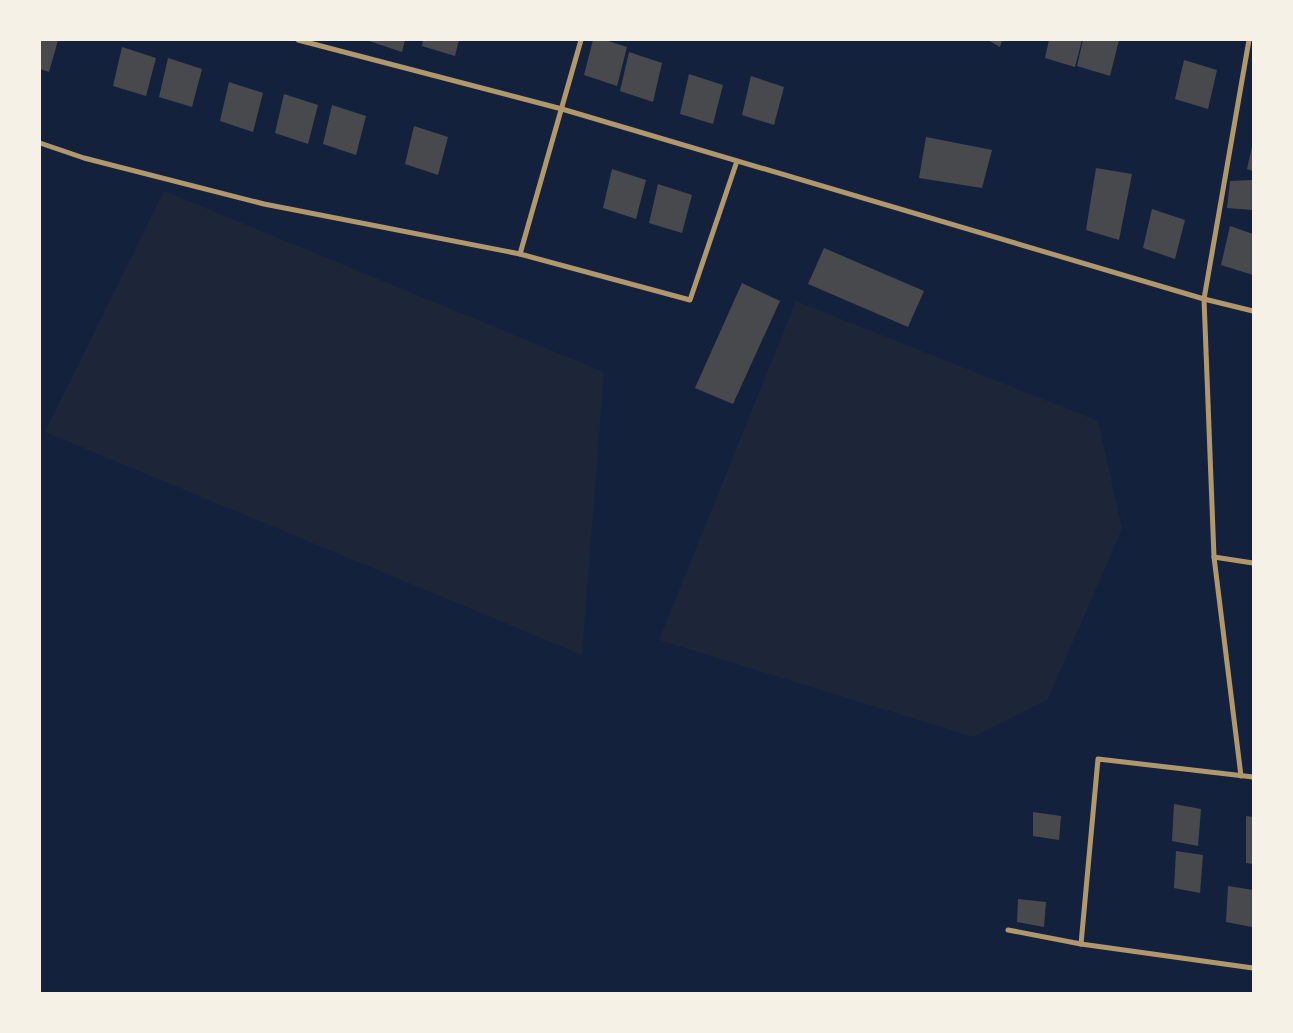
<svg xmlns="http://www.w3.org/2000/svg" width="1293" height="1033" font-family="Commissioner,sans-serif">
  <style>
    .green { fill: #1d2539 }
    .building { fill: #48494c }
    .lines { fill: none; stroke-linecap: round; stroke-linejoin: round }
    .minor { stroke: #b1986c; stroke-width: 5 }
  </style>
  <rect width="100%" height="100%" fill="#14213d"/>
  <g class="green">
    <polygon points="164,191 604,372 582,655 45,432"/>
    <polygon points="796,301 1098,421 1122,529 1048,699 973,737 659,640"/>
  </g>
  <g class="building">
    <polygon points="40,40 58,40 49,72 40,69"/>
    <polygon points="366,40 405,40 402,52"/>
    <polygon points="423,40 459,40 455,56 422,46"/>
    <polygon points="593,40 605,40 627,47 617,86 584,75"/>
    <polygon points="988,40 1002,40 1000,47"/>
    <polygon points="1049,40 1082,40 1075,67 1045,58"/>
    <polygon points="1083,40 1119,40 1110,76 1077,66"/>
    <polygon points="122,47 156,58 146,96 113,86"/>
    <polygon points="629,52 662,63 653,102 620,91"/>
    <polygon points="168,58 202,69 192,107 159,97"/>
    <polygon points="1184,60 1217,70 1208,109 1175,99"/>
    <polygon points="689,74 723,85 713,124 680,114"/>
    <polygon points="751,76 784,87 774,125 742,115"/>
    <polygon points="229,82 263,93 253,132 220,121"/>
    <polygon points="284,94 318,105 308,144 275,133"/>
    <polygon points="332,105 366,116 356,155 323,144"/>
    <polygon points="414,126 448,137 438,175 405,164"/>
    <polygon points="926,137 992,150 982,188 919,178"/>
    <polygon points="1252,147 1253,147 1253,171 1247,169"/>
    <polygon points="1096,168 1132,174 1119,240 1086,230"/>
    <polygon points="612,169 646,180 636,219 603,208"/>
    <polygon points="1253,180 1253,210 1227,208 1230,181"/>
    <polygon points="658,184 692,195 682,233 649,223"/>
    <polygon points="1152,209 1185,220 1175,259 1143,248"/>
    <polygon points="1230,226 1253,234 1253,275 1221,265"/>
    <polygon points="824,248 924,291 908,327 808,284"/>
    <polygon points="742,283 780,301 733,404 695,388"/>
    <polygon points="1174,804 1201,809 1198,846 1172,841"/>
    <polygon points="1033,812 1061,816 1059,840 1033,836"/>
    <polygon points="1246,816 1253,817 1253,864 1246,863"/>
    <polygon points="1176,851 1203,855 1200,893 1174,888"/>
    <polygon points="1228,886 1253,890 1252,927 1226,922"/>
    <polygon points="1018,899 1046,902 1044,927 1017,922"/>
  </g>
  <g class="lines">
    <g class="minor">
      <polyline points="298,40 562,109 1204,299 1253,311"/>
      <polyline points="40,143 84,158 264,204 520,254 690,300 737,161"/>
      <polyline points="520,254 581,40"/>
      <polyline points="1214,557 1253,563"/>
      <polyline points="1241,776 1214,557 1204,299 1249,40"/>
      <polyline points="1008,930 1081,944 1253,968"/>
      <polyline points="1081,944 1098,759 1253,777"/>
    </g>
  </g>
  <rect width="1293" height="1033" fill="none" stroke="#f6f1e7" stroke-width="82"/>
</svg>
